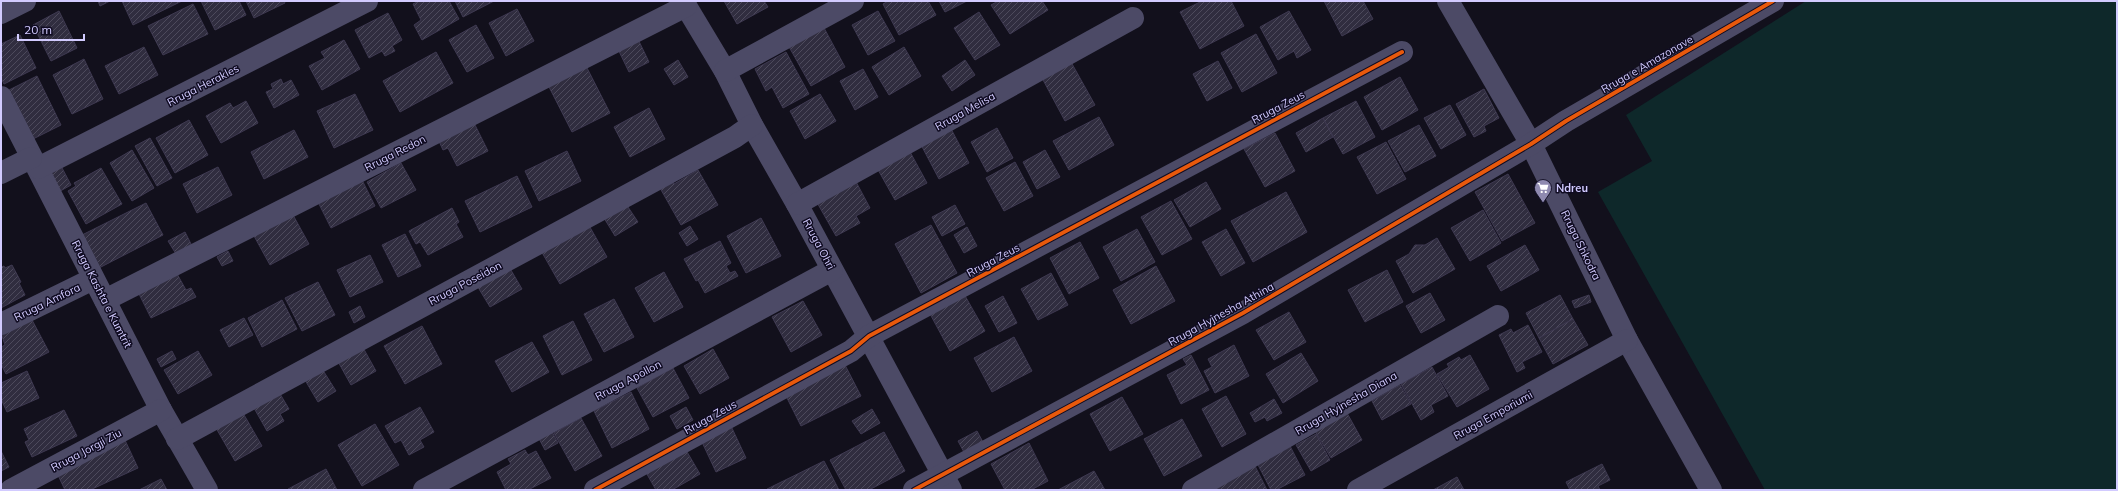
<svg xmlns="http://www.w3.org/2000/svg" width="2118" height="491" font-family="Mulish,sans-serif">
  <style>
    .grass { fill: #0e282a }
    .building { fill: url(#building-hatch); stroke: #3e3951 }
    .lines { fill: none; stroke-linecap: round; stroke-linejoin: round }
    .minor { stroke: #4c4a66; stroke-width: 22 }
    .cycleway-casing { stroke: #0f0b21; stroke-width: 6 }
    .cycleway { stroke: #e8590c; stroke-width: 4 }
    .labels { text-anchor: middle; stroke-width: 3; stroke-linejoin: round; paint-order: stroke }
    .street-label { font-size: 11px; fill: #d2cbff; stroke: #0f0b21 }
    .poi-label { font-size: 11px; font-weight: bold; fill: #d2cbff; stroke: #0f0b21; text-anchor: start }
  </style>
  <defs>
    <pattern id="building-hatch" width="6" height="6" patternUnits="userSpaceOnUse"><rect width="6" height="6" fill="#302d3f"/><path d="M-1 1l2-2M0 6l6-6M5 7l2-2" fill="none" stroke="#4d4a5c"/></pattern>
  </defs>
  <rect width="100%" height="100%" fill="#12101c"/>
  <polygon class="grass" points="1806,1 2117,1 2117,490 1765,490 1598,192 1652,161 1626,115"/>
  <g class="building">
    <polygon points="98,1 110,1 100,6"/>
    <polygon points="122,1 182,1 133,25"/>
    <polygon points="201,1 239,1 246,15 215,30"/>
    <polygon points="246,1 284,1 285,3 254,18"/>
    <polygon points="419,1 449,1 459,19 422,40 414,25 421,20 413,4"/>
    <polygon points="455,1 494,1 463,17"/>
    <polygon points="724,1 764,1 768,7 737,24"/>
    <polygon points="888,1 928,1 936,15 899,35 883,4"/>
    <polygon points="939,1 967,1 945,12"/>
    <polygon points="998,1 1042,1 1048,10 1010,34 991,5"/>
    <polygon points="1202,1 1231,1 1244,26 1200,49 1180,12"/>
    <polygon points="1324,1 1363,1 1373,19 1342,36"/>
    <polygon points="193,4 208,34 163,55 148,26"/>
    <polygon points="517,9 534,41 506,56 489,23"/>
    <polygon points="59,11 77,48 51,61 33,25"/>
    <polygon points="878,11 895,41 868,55 852,25"/>
    <polygon points="1289,11 1311,50 1297,58 1294,51 1278,60 1260,27"/>
    <polygon points="979,12 1000,45 975,60 954,28"/>
    <polygon points="388,13 402,40 392,46 395,51 385,56 382,51 369,58 355,30"/>
    <polygon points="476,25 494,58 467,72 449,40"/>
    <polygon points="823,26 845,67 811,86 788,45"/>
    <polygon points="635,33 649,62 629,72 615,43"/>
    <polygon points="1256,34 1277,73 1242,92 1221,53"/>
    <polygon points="20,35 36,68 4,84 1,78 1,44"/>
    <polygon points="344,40 360,69 322,90 309,66 325,58 321,52"/>
    <polygon points="144,47 158,75 119,94 105,66"/>
    <polygon points="904,47 921,76 889,95 872,67"/>
    <polygon points="436,52 453,83 400,112 383,81"/>
    <polygon points="786,52 809,94 783,108 772,87 766,91 755,69"/>
    <polygon points="84,59 103,99 72,114 53,75"/>
    <polygon points="678,60 688,77 674,85 664,69"/>
    <polygon points="965,60 975,75 952,91 942,76"/>
    <polygon points="1218,61 1232,88 1207,101 1193,74"/>
    <polygon points="1071,62 1095,105 1065,121 1042,78"/>
    <polygon points="585,64 610,113 572,132 547,83"/>
    <polygon points="863,69 878,97 855,110 840,81"/>
    <polygon points="37,76 61,125 29,141 5,92"/>
    <polygon points="1400,77 1418,110 1382,130 1364,97"/>
    <polygon points="281,79 283,84 291,80 299,95 274,108 266,92 273,89 271,84"/>
    <polygon points="1484,89 1499,118 1484,126 1486,131 1474,137 1456,104"/>
    <polygon points="355,94 373,130 334,148 317,111"/>
    <polygon points="820,94 836,121 805,139 790,111"/>
    <polygon points="246,101 258,123 221,143 206,116 230,103 233,108"/>
    <polygon points="1356,101 1375,137 1343,154 1323,118"/>
    <polygon points="1450,105 1466,135 1441,149 1424,118"/>
    <polygon points="649,108 665,139 630,157 614,127"/>
    <polygon points="1099,117 1114,145 1069,170 1053,141"/>
    <polygon points="1323,118 1333,137 1306,152 1296,133"/>
    <polygon points="189,120 208,155 175,173 156,138"/>
    <polygon points="473,121 488,151 457,166 448,148 443,150 438,139"/>
    <polygon points="949,125 969,163 939,179 919,141"/>
    <polygon points="1419,125 1436,156 1405,172 1388,141"/>
    <polygon points="997,128 1013,158 987,172 971,142"/>
    <polygon points="294,130 308,157 264,179 251,152"/>
    <polygon points="1275,133 1295,171 1265,187 1244,149"/>
    <polygon points="150,138 172,178 157,186 135,146"/>
    <polygon points="1386,142 1406,179 1377,194 1357,157"/>
    <polygon points="132,150 154,188 132,201 110,163"/>
    <polygon points="909,150 927,183 895,200 877,168"/>
    <polygon points="1045,150 1060,177 1037,189 1023,162"/>
    <polygon points="567,151 581,181 539,201 525,171"/>
    <polygon points="1015,162 1033,196 1004,211 986,178"/>
    <polygon points="401,163 416,190 381,208 367,182"/>
    <polygon points="60,164 71,185 55,194 44,173"/>
    <polygon points="218,167 232,195 197,213 183,184"/>
    <polygon points="101,168 122,204 86,224 68,191 76,186 74,183"/>
    <polygon points="698,170 718,205 681,225 660,188 672,181 674,184"/>
    <polygon points="1508,174 1535,223 1502,241 1475,192"/>
    <polygon points="517,176 532,207 480,232 465,201"/>
    <polygon points="854,178 870,208 856,216 860,223 836,236 815,199"/>
    <polygon points="362,180 375,206 331,228 318,202"/>
    <polygon points="1206,182 1221,209 1190,227 1174,200"/>
    <polygon points="1286,192 1307,232 1253,262 1231,221"/>
    <polygon points="1171,201 1192,239 1162,255 1141,217"/>
    <polygon points="146,203 163,235 99,268 82,235"/>
    <polygon points="626,204 638,222 615,236 604,218"/>
    <polygon points="955,205 965,224 942,236 932,217"/>
    <polygon points="452,208 459,222 456,224 463,237 428,255 420,242 416,244 409,231"/>
    <polygon points="1483,210 1501,243 1470,261 1451,228"/>
    <polygon points="293,215 309,244 270,265 254,236"/>
    <polygon points="761,218 781,256 746,273 727,236"/>
    <polygon points="587,222 607,257 560,284 540,249"/>
    <polygon points="931,225 957,273 921,293 895,244"/>
    <polygon points="690,226 698,239 687,246 679,233"/>
    <polygon points="967,227 977,246 964,253 954,235"/>
    <polygon points="1137,229 1155,262 1121,281 1103,247"/>
    <polygon points="1226,229 1245,263 1221,276 1202,242"/>
    <polygon points="185,232 192,246 176,254 168,241"/>
    <polygon points="405,234 421,266 398,277 382,245"/>
    <polygon points="1437,238 1455,269 1413,293 1396,261 1409,254 1415,245 1425,245"/>
    <polygon points="720,241 731,263 726,266 730,273 735,271 738,276 705,293 698,280 696,281 684,259"/>
    <polygon points="1080,242 1099,278 1069,294 1050,258"/>
    <polygon points="1525,245 1539,270 1501,291 1487,266"/>
    <polygon points="228,251 233,261 222,266 217,257"/>
    <polygon points="370,255 383,282 350,297 337,270"/>
    <polygon points="12,265 21,282 19,283 25,295 1,308 1,267 4,266 5,268"/>
    <polygon points="508,265 522,289 490,307 476,284"/>
    <polygon points="1156,266 1175,301 1131,324 1113,290"/>
    <polygon points="1387,270 1403,302 1365,322 1348,290"/>
    <polygon points="176,272 186,290 191,288 196,297 151,318 137,290"/>
    <polygon points="664,272 683,307 654,322 635,288"/>
    <polygon points="1051,273 1068,305 1038,320 1021,289"/>
    <polygon points="318,282 335,315 302,331 285,298"/>
    <polygon points="1430,293 1445,320 1421,333 1406,306"/>
    <polygon points="964,294 985,331 950,351 929,312"/>
    <polygon points="1560,295 1573,319 1539,338 1526,313"/>
    <polygon points="1589,295 1591,302 1575,308 1572,301"/>
    <polygon points="1003,296 1017,323 999,332 985,306"/>
    <polygon points="614,299 634,337 604,352 584,314"/>
    <polygon points="282,300 297,329 262,347 248,318"/>
    <polygon points="803,301 822,335 791,352 772,317"/>
    <polygon points="360,306 365,317 354,323 349,312"/>
    <polygon points="1289,312 1306,342 1274,360 1256,330"/>
    <polygon points="31,318 49,352 6,374 1,364 1,347 5,345 1,333"/>
    <polygon points="244,318 253,335 229,347 220,330"/>
    <polygon points="1573,319 1588,345 1553,364 1539,338"/>
    <polygon points="573,321 592,360 562,375 543,336"/>
    <polygon points="1528,325 1542,352 1522,362 1525,368 1517,372 1499,335 1511,329 1513,333"/>
    <polygon points="422,326 442,364 405,384 384,346"/>
    <polygon points="1014,337 1032,371 992,392 974,358"/>
    <polygon points="532,342 549,372 512,392 495,361"/>
    <polygon points="361,344 376,371 351,385 336,358"/>
    <polygon points="1234,345 1249,376 1215,393 1204,371 1212,367 1208,359"/>
    <polygon points="713,349 729,378 700,394 684,366"/>
    <polygon points="172,351 176,359 161,367 157,359"/>
    <polygon points="198,351 212,375 178,394 164,370"/>
    <polygon points="1301,353 1318,381 1283,403 1266,374"/>
    <polygon points="1191,355 1209,390 1181,404 1167,375 1187,365 1183,359"/>
    <polygon points="1470,355 1489,389 1457,407 1437,374 1449,367 1447,364 1459,357 1461,360"/>
    <polygon points="319,364 336,391 318,402 302,375"/>
    <polygon points="845,365 861,396 801,426 786,396"/>
    <polygon points="1432,367 1448,396 1431,405 1434,412 1421,420 1401,384"/>
    <polygon points="673,368 689,398 653,417 637,388"/>
    <polygon points="27,371 39,398 7,412 1,399 1,383"/>
    <polygon points="1400,385 1411,404 1382,420 1372,401"/>
    <polygon points="276,387 289,409 280,414 284,421 267,431 250,401"/>
    <polygon points="631,392 649,429 612,448 594,411"/>
    <polygon points="1226,396 1246,434 1222,447 1202,409"/>
    <polygon points="1122,397 1143,434 1110,451 1090,414"/>
    <polygon points="1274,399 1282,413 1267,421 1265,417 1255,422 1250,413"/>
    <polygon points="420,407 434,432 420,440 424,447 409,455 401,440 395,443 385,426"/>
    <polygon points="686,407 693,420 677,429 670,416"/>
    <polygon points="872,409 880,423 861,434 852,421"/>
    <polygon points="64,410 77,436 32,457 25,442 29,440 24,429"/>
    <polygon points="243,413 262,446 235,461 216,428"/>
    <polygon points="1347,413 1362,440 1331,458 1315,431"/>
    <polygon points="581,418 602,456 575,471 554,433"/>
    <polygon points="1182,419 1202,456 1164,476 1144,439"/>
    <polygon points="375,424 399,465 362,486 338,445"/>
    <polygon points="549,426 558,443 545,450 536,433"/>
    <polygon points="731,426 746,458 716,472 701,440"/>
    <polygon points="977,431 984,444 965,454 958,441"/>
    <polygon points="884,432 905,471 869,490 846,490 830,460"/>
    <polygon points="1316,434 1330,460 1311,471 1296,445"/>
    <polygon points="124,438 138,468 90,490 65,490 55,469"/>
    <polygon points="1029,443 1048,481 1031,490 1005,490 991,464"/>
    <polygon points="683,445 700,474 672,490 656,490 644,469"/>
    <polygon points="1290,446 1305,475 1276,490 1271,490 1257,463"/>
    <polygon points="525,450 528,455 536,451 551,478 528,490 506,490 497,472 511,464 508,459"/>
    <polygon points="1,451 9,467 1,471"/>
    <polygon points="824,461 839,490 768,490 767,489"/>
    <polygon points="1253,462 1267,490 1217,490 1214,483"/>
    <polygon points="1602,464 1610,480 1598,486 1600,490 1570,490 1566,482"/>
    <polygon points="326,469 337,490 289,490 288,489"/>
    <polygon points="1094,471 1105,490 1058,490"/>
    <polygon points="1457,477 1464,490 1433,490"/>
    <polygon points="161,479 167,490 139,490"/>
  </g>
  <g class="lines">
    <g class="minor">
      <polyline points="683,1 725,71 752,125 797,204 951,490"/>
      <polyline points="1448,1 1531,144 1627,340 1711,490"/>
      <polyline points="1,13 25,1"/>
      <polyline points="725,71 853,1"/>
      <polyline points="1,97 161,410 207,490"/>
      <polyline points="38,168 367,1"/>
      <polyline points="1,173 31,158"/>
      <polyline points="797,204 1133,18"/>
      <polyline points="105,300 686,6"/>
      <polyline points="1,324 93,279"/>
      <polyline points="177,439 735,137 752,125"/>
      <polyline points="11,490 161,410"/>
      <polyline points="424,490 832,270"/>
      <polyline points="595,490 851,351 869,336 1402,52"/>
      <polyline points="914,490 1243,313 1531,144 1566,121 1773,1"/>
      <polyline points="1193,490 1498,316"/>
      <polyline points="1358,490 1627,340"/>
    </g>
    <defs>
      <g id="cycleway">
        <polyline points="595,490 851,351 869,336 1402,52"/>
        <polyline points="914,490 1243,313 1531,144 1566,121 1773,1"/>
      </g>
    </defs>
    <use href="#cycleway" class="cycleway-casing"/>
    <use href="#cycleway" class="cycleway"/>
  </g>
  <defs>
    <symbol id="supermarket-pin" viewBox="-11 -11 22 30"><path d="M0 17L-7.5 6A9.5 9.5 0 1 1 7.5 6Z" fill="#8f8ab0" stroke="#0f0b21"/><path d="M-6-5.5h2.5l.6 2H6L4.5 2H-2.5L-4.4-4H-6ZM-1.5 3.2a1.3 1.3 0 1 0 .1 0ZM3 3.2a1.3 1.3 0 1 0 .1 0Z" fill="#fff"/></symbol>
  </defs>
  <g fill-rule="evenodd">
    <use href="#supermarket-pin" x="1533" y="178" width="20" height="27"/>
  </g>
  <g class="labels">
    <g class="street-label">
      <text transform="translate(1647 64) rotate(-30)" y="4">Rruga e Amazonave</text>
      <text transform="translate(203 85) rotate(-27)" y="4">Rruga Herakles</text>
      <text transform="translate(1278 107) rotate(-28)" y="4">Rruga Zeus</text>
      <text transform="translate(965 111) rotate(-29)" y="4">Rruga Melisa</text>
      <text transform="translate(395 153) rotate(-27)" y="4">Rruga Redon</text>
      <text transform="translate(819 244) rotate(62)" y="4">Rruga Ohri</text>
      <text transform="translate(1581 245) rotate(64)" y="4">Rruga Shkodra</text>
      <text transform="translate(993 260) rotate(-28)" y="4">Rruga Zeus</text>
      <text transform="translate(465 283) rotate(-28)" y="4">Rruga Poseidon</text>
      <text transform="translate(102 294) rotate(63)" y="4">Rruga Kashta e Kumtrit</text>
      <text transform="translate(47 302) rotate(-26)" y="4">Rruga Amfora</text>
      <text transform="translate(1221 314) rotate(-29)" y="4">Rruga Hyjnesha Athina</text>
      <text transform="translate(628 380) rotate(-28)" y="4">Rruga Apollon</text>
      <text transform="translate(1346 403) rotate(-30)" y="4">Rruga Hyjnesha Diana</text>
      <text transform="translate(1493 415) rotate(-29)" y="4">Rruga Emporiumi</text>
      <text transform="translate(710 417) rotate(-29)" y="4">Rruga Zeus</text>
      <text transform="translate(86 450) rotate(-28)" y="4">Rruga Jorgji Ziu</text>
    </g>
    <g class="poi-label">
      <text x="1556" y="192">Ndreu</text>
    </g>
  </g>
  <rect width="2118" height="491" fill="none" stroke="#d2cbff" stroke-width="4"/>
  <path d="M18 34v6h66v-6" fill="none" stroke="#d2cbff" stroke-width="2"/>
  <text x="24" y="34" font-size="12" fill="#d2cbff" stroke="#0f0b21" stroke-width="3" paint-order="stroke">20 m</text>
</svg>
